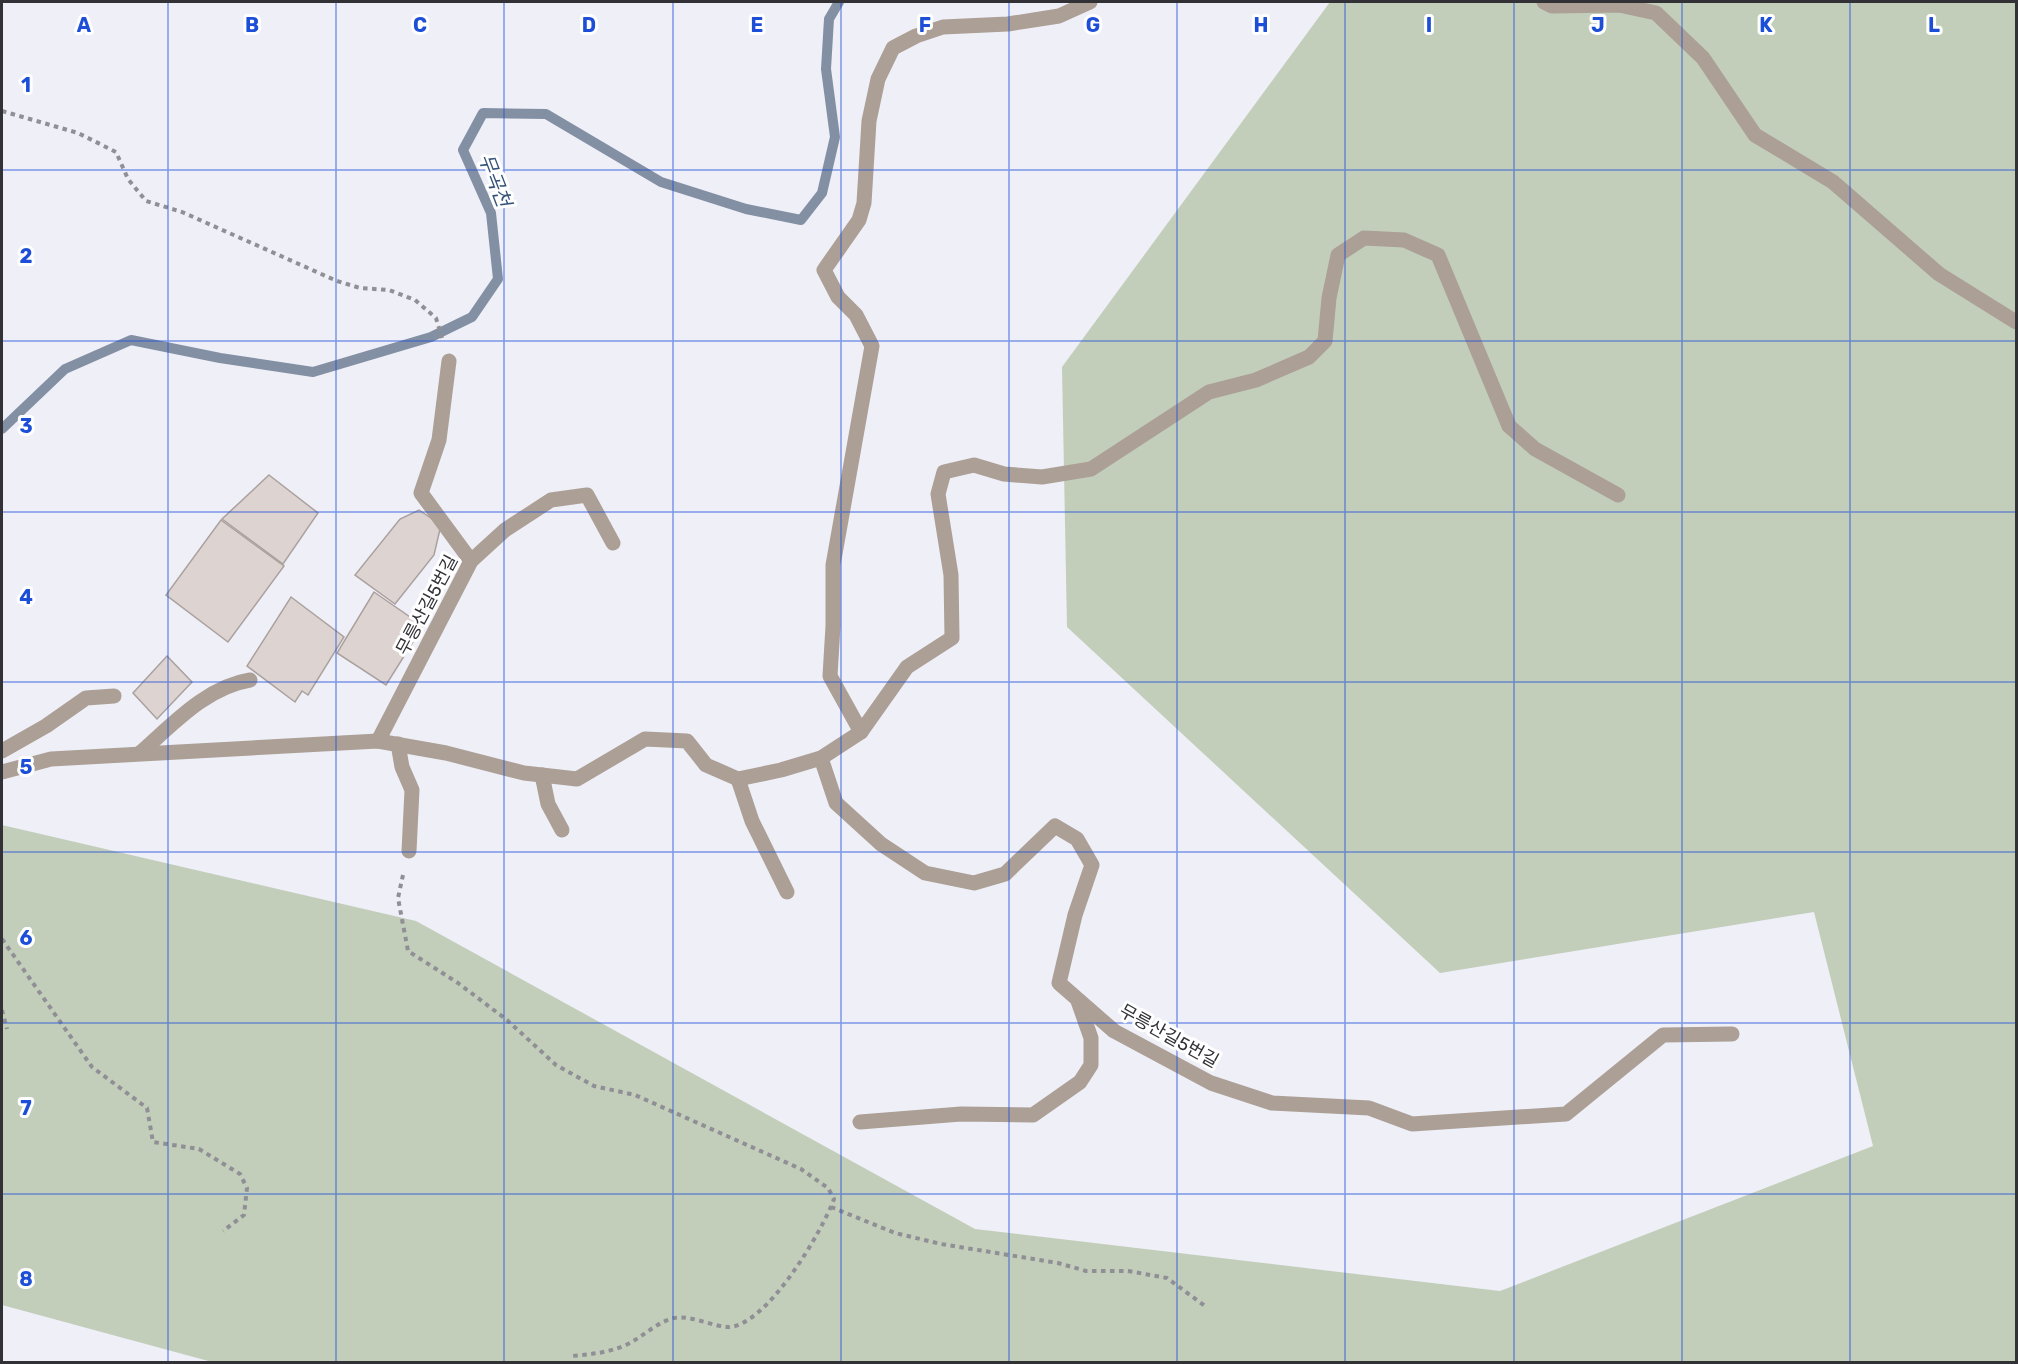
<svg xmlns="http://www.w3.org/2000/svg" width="2018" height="1364" font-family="Rubik,'Noto Sans KR',sans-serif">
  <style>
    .green { fill: #c2ceba }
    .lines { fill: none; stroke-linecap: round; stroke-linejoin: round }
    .stream { stroke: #8390a4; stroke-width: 10 }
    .building { fill: #ddd3d0; stroke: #aaa19e; stroke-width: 1.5 }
    .path { stroke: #8f8f95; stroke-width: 4; stroke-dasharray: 4.5 4.5; stroke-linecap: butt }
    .lane { stroke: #ab9f96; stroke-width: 15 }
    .street { stroke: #ab9f96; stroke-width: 15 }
    .grid { fill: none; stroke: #1d4ed8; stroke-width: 1.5; stroke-opacity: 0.55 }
    .labels { text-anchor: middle; stroke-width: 6; stroke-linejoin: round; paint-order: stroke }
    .street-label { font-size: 18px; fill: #323236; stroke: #fff }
    .water-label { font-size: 20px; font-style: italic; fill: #355379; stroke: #fff }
    .grid-label { font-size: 20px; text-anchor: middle; font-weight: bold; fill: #1d4ed8; stroke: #fff; stroke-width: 6; stroke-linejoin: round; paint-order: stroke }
  </style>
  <rect width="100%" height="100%" fill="#efeff8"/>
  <polygon class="green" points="1330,2 2016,2 2016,1362 212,1362 2,1305 2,825 416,921 975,1229 1500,1291 1873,1146 1814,912 1440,973 1067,627 1062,367"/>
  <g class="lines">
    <polyline class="stream" points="2,429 65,369 131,340 220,358 313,372 431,337 472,317 498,279 491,213 463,150 483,113 546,114 661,182 746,209 801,220 822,193 835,137 826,69 829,19 839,2"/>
  </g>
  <g class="building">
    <polygon points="269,475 318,513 283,564 222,519"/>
    <polygon points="419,510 441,525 434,555 395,604 355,575 400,519"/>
    <polygon points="221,520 284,566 228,642 166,595"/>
    <polygon points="374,592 423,626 386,685 337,653"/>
    <polygon points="291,597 344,637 308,695 302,691 295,702 247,666"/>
    <polygon points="167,656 192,682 157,719 133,693"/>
  </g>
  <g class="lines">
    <g class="path">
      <polyline points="2,111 78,133 116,152 128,179 146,201 182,212 337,281 360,288 389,290 415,300 436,318 442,338"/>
      <path d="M403,875L398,898L408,951L458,983L507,1020L556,1065L594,1086L635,1095L801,1169L828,1188L834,1199C822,1232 766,1327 728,1327C711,1326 691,1315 674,1318C655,1323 643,1337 626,1345C608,1353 591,1354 572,1356"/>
      <polyline points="2,939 92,1067 147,1108 153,1142 199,1149 240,1174 247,1188 244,1215 223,1231"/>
      <polyline points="2,1010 7,1029"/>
      <polyline points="831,1207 895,1233 941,1244 1058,1263 1086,1271 1128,1271 1167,1278 1205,1306"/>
    </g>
    <g class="lane">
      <polyline points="449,361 439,440 421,493 471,561"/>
      <polyline points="378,741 471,561 505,530 551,500 587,495 613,543"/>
      <polyline points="398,744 402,767 412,790 409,851"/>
      <polyline points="2,751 46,726 86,698 114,696"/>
      <path d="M140,753C172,725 206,687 250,680"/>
      <polyline points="821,758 836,803 881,844 925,873 974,883 1005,874 1055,826 1077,839 1092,865 1075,915 1059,983 1114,1031 1211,1083 1272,1103 1369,1108 1412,1124 1566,1114 1663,1035 1732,1034"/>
      <polyline points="542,775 548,804 562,830"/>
      <polyline points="738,779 752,821 787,892"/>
      <polyline points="860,1122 961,1114 1033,1115 1080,1082 1091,1065 1091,1038 1078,1001"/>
    </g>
    <g class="street">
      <polyline points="1544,2 1552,6 1619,5 1656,13 1703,58 1755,135 1833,182 1939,274 2016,322"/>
      <polyline points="861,732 830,676 833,626 833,565 872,346 856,315 838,297 824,270 859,220 864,203 869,121 878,79 893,48 916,36 943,27 1008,24 1059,16 1090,2"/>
      <polyline points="2,772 51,759 378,741 446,753 524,773 577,779 645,739 687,741 706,765 738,779 781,770 821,758 861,732 907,667 952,638 951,575 938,494 944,472 974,465 1004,474 1042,477 1091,469 1209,392 1256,380 1309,357 1325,341 1329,298 1338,255 1364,238 1404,240 1438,255 1509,426 1535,449 1618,495"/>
    </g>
  </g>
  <path class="grid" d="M168,2V1362M336,2V1362M504,2V1362M673,2V1362M841,2V1362M1009,2V1362M1177,2V1362M1345,2V1362M1514,2V1362M1682,2V1362M1850,2V1362M2,170H2016M2,341H2016M2,512H2016M2,682H2016M2,852H2016M2,1023H2016M2,1194H2016"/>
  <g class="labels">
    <g class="street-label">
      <text transform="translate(427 605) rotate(-62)" y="6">무릉산길5번길</text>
      <text transform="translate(1169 1036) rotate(29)" y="6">무릉산길5번길</text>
    </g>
    <g class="water-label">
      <text transform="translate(495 180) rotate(69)" y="7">무곡천</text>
    </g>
  </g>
  <g class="grid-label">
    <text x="84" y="32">A</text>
    <text x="252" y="32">B</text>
    <text x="420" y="32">C</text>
    <text x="589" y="32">D</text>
    <text x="757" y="32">E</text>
    <text x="925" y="32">F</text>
    <text x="1093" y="32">G</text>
    <text x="1261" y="32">H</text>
    <text x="1429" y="32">I</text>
    <text x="1598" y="32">J</text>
    <text x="1766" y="32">K</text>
    <text x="1934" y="32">L</text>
    <text x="26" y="92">1</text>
    <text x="26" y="263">2</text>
    <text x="26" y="433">3</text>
    <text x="26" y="604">4</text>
    <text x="26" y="774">5</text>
    <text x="26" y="945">6</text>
    <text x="26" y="1115">7</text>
    <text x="26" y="1286">8</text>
  </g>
  <rect width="2018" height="1364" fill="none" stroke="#323236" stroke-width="6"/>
</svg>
